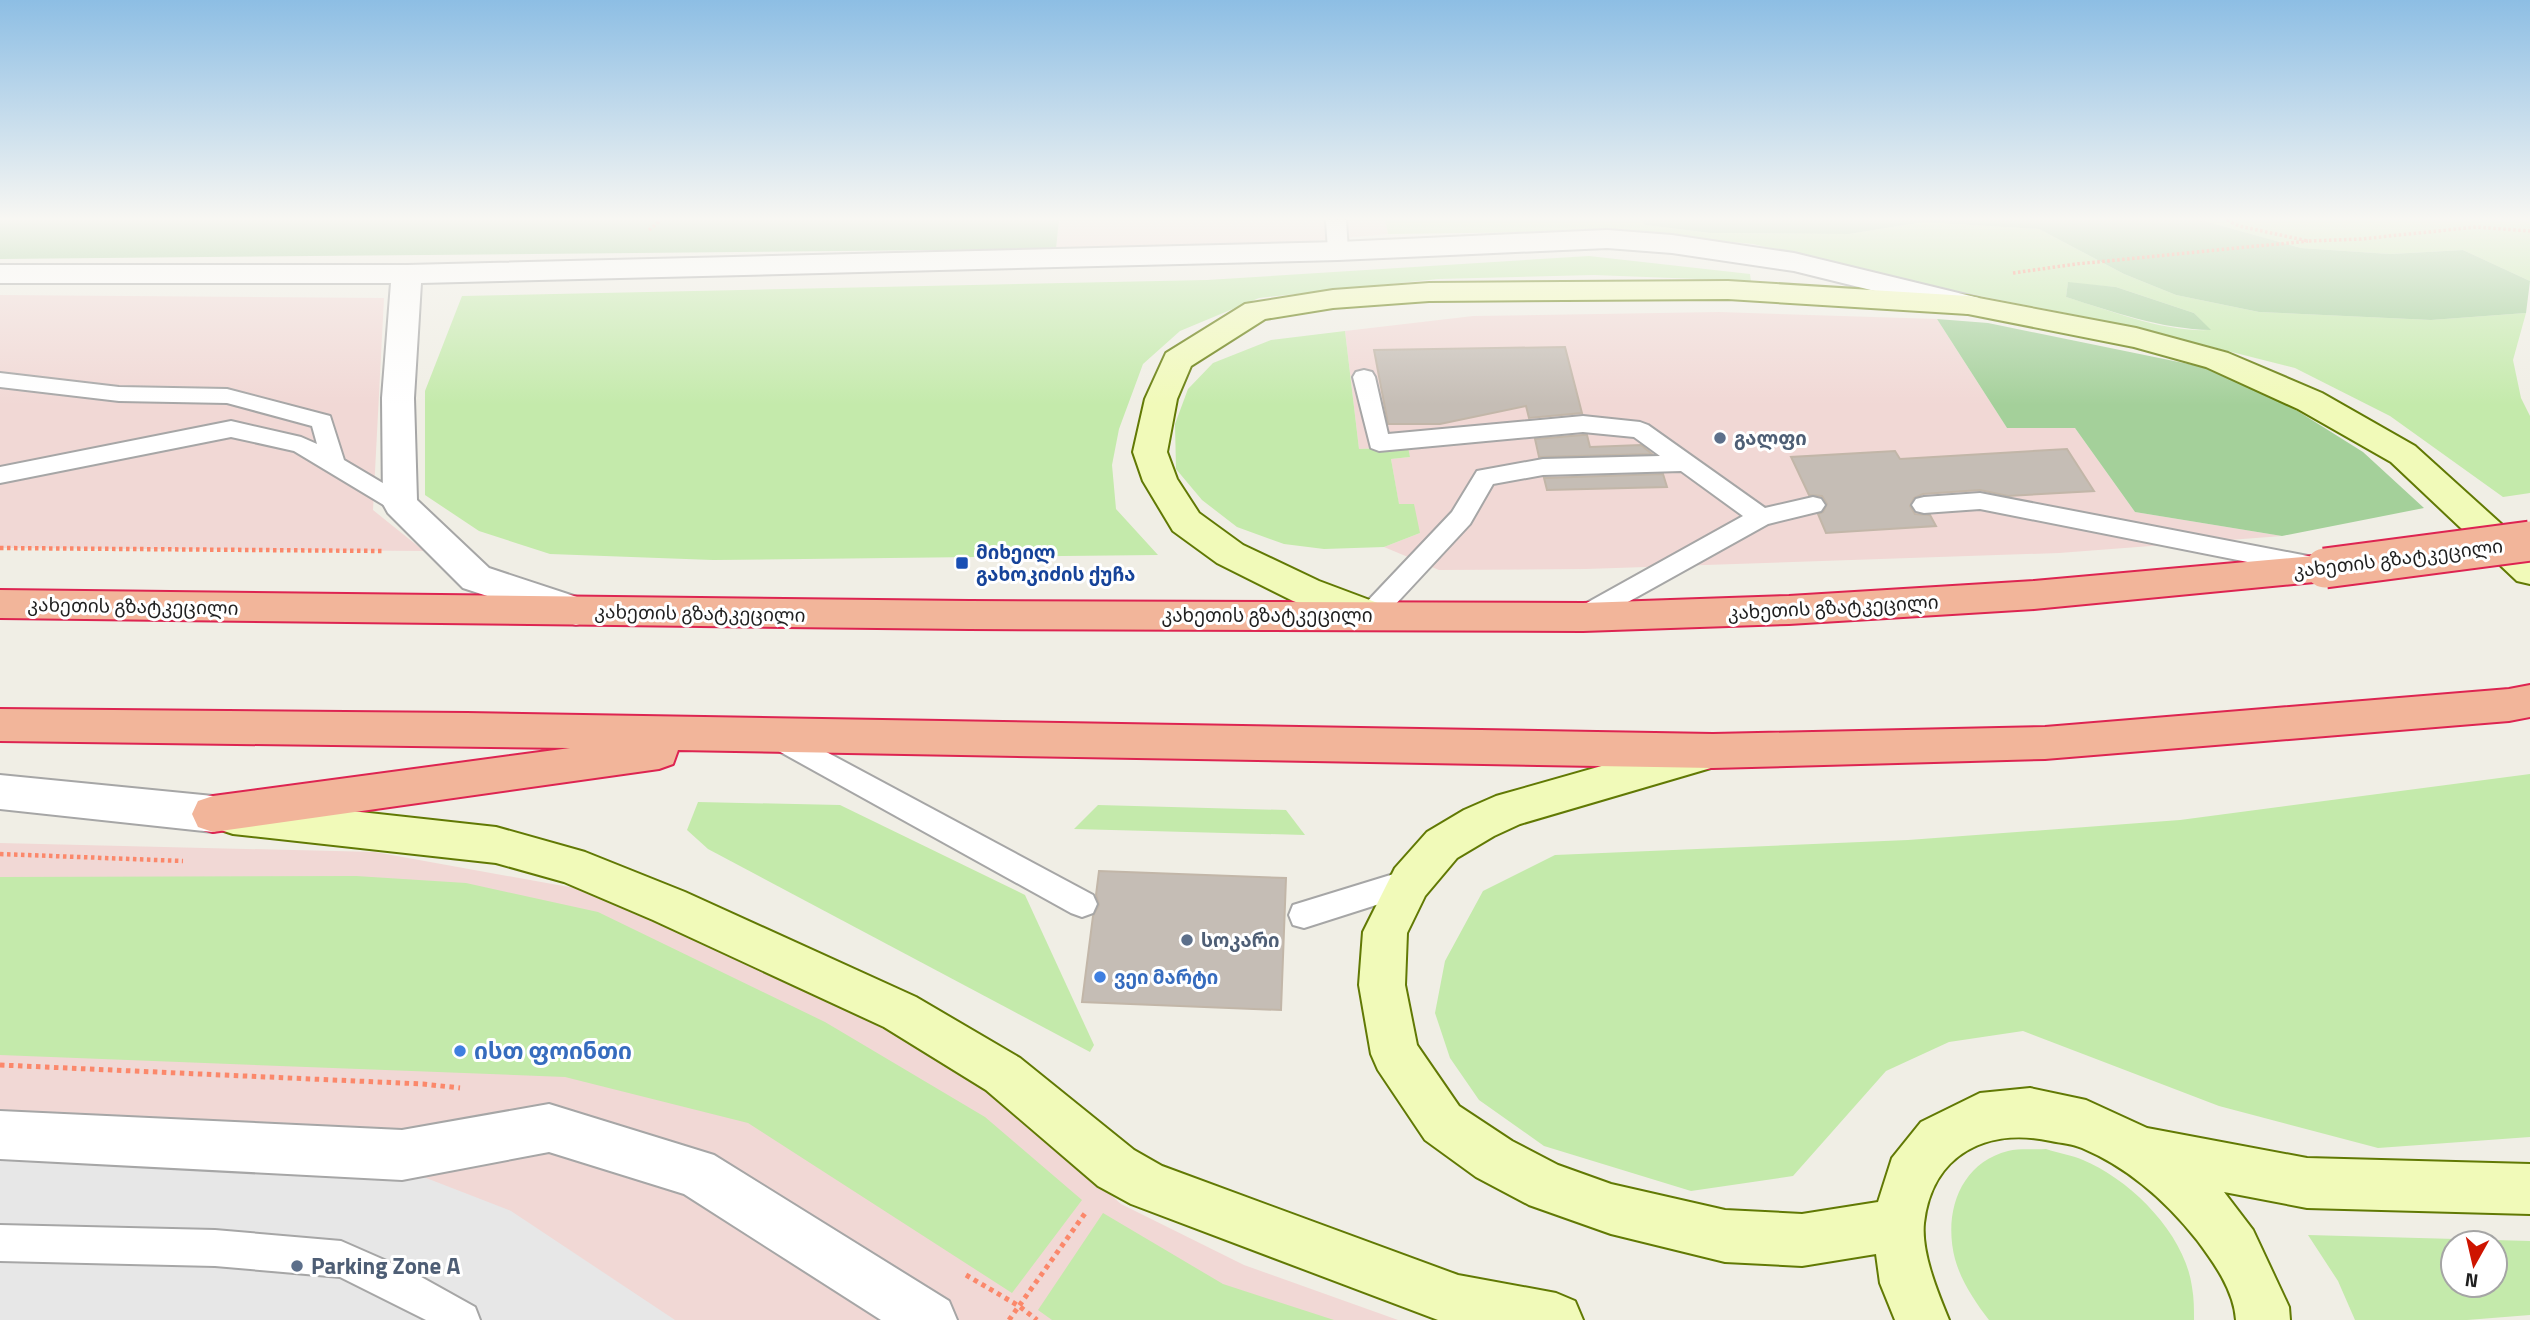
<svg xmlns="http://www.w3.org/2000/svg" width="2530" height="1320" font-family="'Titillium Web','Noto Sans Georgian',sans-serif">
  <style>
    .commercial { fill: #f1d8d5 }
    .grass { fill: #c4eaab; fill-rule: evenodd }
    .forest { fill: #a4d09a }
    .parking { fill: #e7e7e7 }
    .building { fill: #c5bdb5; stroke: #c2b6a8; stroke-width: 2 }
    .lines { fill: none; stroke-linecap: round; stroke-linejoin: round }
    .service-casing { stroke: #a6a6a6; stroke-width: 4 }
    .minor-casing { stroke: #a6a6a6; stroke-width: 4 }
    .tertiary-casing { stroke: #a6a6a6; stroke-width: 4 }
    .secondary-casing { stroke: #617904; stroke-width: 4 }
    .trunk-casing { stroke: #dd2451; stroke-width: 4 }
    .path-far2 { stroke: #fb886b; stroke-width: 3.5; stroke-dasharray: 2.5 2.5; stroke-linecap: butt }
    .path-far1 { stroke: #fb886b; stroke-width: 4.5; stroke-dasharray: 3.5 3.5; stroke-linecap: butt }
    .path { stroke: #fb886b; stroke-width: 5; stroke-dasharray: 4.5 4.5; stroke-linecap: butt }
    .service { fill: #fff; fill-rule: evenodd }
    .minor { fill: #fff; fill-rule: evenodd }
    .tertiary { fill: #fff; fill-rule: evenodd }
    .secondary { fill: #f1fab9; fill-rule: evenodd }
    .trunk { fill: #f2b59a; fill-rule: evenodd }
    .trunk-bridge-casing { stroke: #dd2451; stroke-width: 43; stroke-linecap: butt }
    .trunk-bridge { stroke: #f2b59a; stroke-width: 39 }
    .service-dot { fill: #5c6f8a; stroke: #fff; stroke-width: 2.5 }
    .transit-dot { fill: #1a4fb4; stroke: #fff; stroke-width: 2.5 }
    .shop-dot { fill: #3f7fe0; stroke: #fff; stroke-width: 2.5 }
    .labels { text-anchor: middle; stroke-width: 6; stroke-linejoin: round; paint-order: stroke }
    .service-label { font-size: 19px; font-weight: bold; fill: #4e5e75; stroke: #fff; text-anchor: start }
    .transit-label { font-size: 19px; font-weight: bold; fill: #164399; stroke: #fff; text-anchor: start }
    .street-label { font-size: 19px; fill: #1f1f1f; stroke: #fff }
    .shop-label { font-size: 19px; font-weight: bold; fill: #366cbe; stroke: #fff; text-anchor: start }
    .near-shop-label { font-size: 23px; font-weight: bold; fill: #366cbe; stroke: #fff; text-anchor: start }
    .near-service-label { font-size: 23px; font-weight: bold; fill: #4e5e75; stroke: #fff; text-anchor: start }
  </style>
  <rect width="100%" height="100%" fill="#f0eee5"/>
  <g class="commercial">
    <polygon points="1059,220 1385,220 1388,234 1276,244 1056,249"/>
    <polygon points="0,295 384,298 373,510 424,551 0,548"/>
    <polygon points="1719,312 1937,319 2007,428 2075,428 2135,512 2282,536 2059,553 1586,569 1439,570 1384,547 1420,533 1399,505 1391,459 1410,457 1407,447 1359,449 1345,331 1473,316"/>
    <polygon points="0,843 375,852 591,891 834,999 1007,1103 1121,1204 1244,1265 1398,1320 0,1320"/>
  </g>
  <g class="grass">
    <path d="M1385,220H1640L1646,225L1710,233L1849,234L1923,222L2039,229L2124,274L2176,295L2259,312L2431,320L2526,313L2513,360L2521,398L2530,416V493L2503,497L2390,416L2295,368L2121,324L1945,289L1753,244L1613,231L1388,234ZM2068,283L2116,287L2194,313L2210,330C2162,332 2112,311 2066,297Z"/>
    <polygon points="2201,220 2530,220 2530,281 2463,250 2390,254 2301,248"/>
    <polygon points="1589,256 1750,274 1751,281 1594,275 1438,279 1259,298 1180,331 1143,364 1119,429 1112,465 1116,509 1158,555 713,560 550,554 479,531 425,495 425,391 462,296 1207,280"/>
    <polygon points="1345,331 1359,449 1408,447 1410,457 1391,459 1399,504 1414,504 1420,533 1384,547 1324,549 1284,544 1237,527 1202,500 1176,469 1175,424 1188,389 1213,363 1271,340"/>
    <polygon points="2530,774 2530,1137 2378,1148 2219,1106 2023,1031 1949,1042 1886,1071 1793,1176 1691,1191 1544,1146 1479,1100 1450,1058 1435,1013 1445,961 1483,891 1555,855 1908,840 2180,820"/>
    <polygon points="698,802 840,805 1025,895 1094,1045 1090,1052 708,849 687,830"/>
    <polygon points="1098,805 1286,810 1305,835 1074,829"/>
    <polygon points="356,876 466,883 598,912 825,1022 985,1117 1082,1200 1012,1293 748,1123 565,1077 0,1055 0,877"/>
    <path d="M2046,1149C2058,1153 2072,1155 2083,1160C2131,1180 2185,1234 2192,1287C2194,1298 2194,1309 2194,1320H1989C1975,1302 1961,1281 1955,1259C1943,1213 1960,1163 2008,1151C2020,1148 2035,1150 2046,1149Z"/>
    <polygon points="1103,1213 1223,1284 1334,1320 1052,1320 1038,1310"/>
    <path d="M2308,1235L2530,1241V1315L2467,1320H2355L2338,1281ZM2453,1243H2495V1285H2453Z"/>
  </g>
  <g class="forest">
    <polygon points="0,220 1059,220 1056,249 0,259"/>
    <polygon points="1640,220 2201,220 2301,248 2390,254 2463,250 2530,281 2526,313 2431,320 2259,312 2176,295 2124,274 2039,229 1923,222 1849,234 1710,233 1646,225"/>
    <path d="M2068,282L2116,287L2194,313L2211,330C2161,329 2113,312 2066,297Z"/>
    <polygon points="1937,319 1988,323 2213,369 2285,403 2363,452 2424,508 2282,536 2135,512 2075,428 2007,428"/>
  </g>
  <polygon class="parking" points="0,1152 421,1176 511,1211 675,1320 0,1320"/>
  <g class="building">
    <polygon points="1565,347 1582,413 1529,418 1526,406 1440,424 1388,424 1374,350"/>
    <polygon points="1583,435 1587,435 1590,447 1641,445 1652,454 1539,457 1535,439"/>
    <polygon points="2067,449 2094,491 2008,496 1980,490 1923,494 1914,498 1910,506 1915,514 1930,515 1936,526 1826,533 1818,514 1823,512 1827,504 1822,496 1809,495 1791,457 1895,451 1900,459"/>
    <polygon points="1663,474 1667,487 1547,490 1544,478"/>
    <polygon points="1099,871 1286,878 1281,1010 1082,1002 1093,916 1099,905 1096,895"/>
  </g>
  <g class="lines">
    <defs>
      <g id="service">
        <polygon points="1326,220 1346,220 1348,251 1345,255 1331,255 1328,251"/>
        <polygon points="1364,370 1372,372 1375,377 1388,434 1583,416 1640,422 1648,425 1765,508 1813,497 1821,499 1825,505 1821,511 1768,524 1583,627 1574,624 1570,617 1574,610 1743,516 1681,471 1543,475 1493,484 1470,524 1379,622 1370,625 1361,622 1357,615 1361,608 1452,512 1477,471 1543,459 1660,456 1634,437 1583,432 1379,451 1371,448 1353,377 1356,372"/>
        <polygon points="0,373 119,387 227,389 330,416 344,460 408,498 412,504 408,510 400,512 392,510 294,451 231,437 0,483 0,467 231,421 301,437 317,444 312,426 227,403 119,401 0,387"/>
        <polygon points="1980,493 2313,557 2322,560 2325,566 2322,572 2313,575 1980,509 1924,513 1916,511 1912,505 1916,499 1924,497"/>
        <polygon points="776,725 1093,895 1097,904 1093,913 1082,917 1071,913 766,744 762,736 766,728"/>
        <polygon points="1410,869 1420,873 1425,882 1420,891 1304,928 1293,925 1289,915 1293,905"/>
        <polygon points="0,1225 215,1230 341,1241 414,1273 475,1307 480,1320 426,1320 340,1277 215,1266 0,1261"/>
      </g>
      <g id="minor">
        <polygon points="1607,230 1672,235 1794,253 1979,298 1983,305 1979,312 1968,314 1794,271 1672,253 1607,248 1338,260 421,283 414,398 417,500 489,568 589,601 595,611 589,621 576,625 463,588 388,513 383,504 382,398 391,283 0,283 0,265 407,265 1338,242"/>
        <polygon points="549,1104 714,1155 949,1301 957,1320 881,1320 684,1194 549,1152 402,1180 0,1159 0,1111 402,1130"/>
      </g>
      <polygon id="tertiary" points="0,775 213,796 228,801 234,814 228,827 213,832 0,809"/>
      <g id="secondary">
        <polygon points="1728,281 1968,296 2136,328 2228,353 2322,393 2415,446 2530,550 2530,584 2517,581 2391,462 2298,409 2206,367 2134,347 1968,314 1728,299 1429,301 1333,308 1265,319 1191,366 1177,399 1167,452 1177,479 1199,513 1243,545 1319,581 1383,605 1389,615 1383,625 1370,629 1293,601 1217,563 1173,531 1143,481 1133,452 1145,399 1166,353 1245,304 1333,290 1429,283"/>
        <path d="M1707,736L1721,741L1727,753L1721,765L1520,824L1494,836L1457,858L1425,896L1407,933L1405,985L1417,1045L1459,1106L1512,1141L1558,1165L1611,1184L1725,1210L1802,1214L1878,1202L1892,1158L1921,1122L1980,1093L2030,1088L2086,1100L2147,1128L2307,1158L2530,1164V1214L2307,1208L2224,1192L2253,1230L2289,1307L2290,1320H2236C2234,1290 2214,1263 2197,1240C2166,1201 2129,1168 2082,1148C2073,1144 2061,1143 2051,1141C1987,1127 1932,1154 1924,1223C1921,1253 1938,1293 1949,1320H1895L1880,1283L1876,1254L1802,1266L1725,1262L1611,1234L1529,1205L1476,1177L1425,1140L1378,1070L1371,1054L1359,985L1363,932L1395,868L1427,832L1464,810L1496,796Z"/>
        <polygon points="233,798 496,827 585,852 685,892 916,997 1020,1058 1134,1150 1162,1166 1458,1275 1556,1293 1575,1301 1583,1320 1438,1320 1131,1204 1098,1186 986,1090 884,1027 653,920 564,882 496,863 233,834 218,829 212,816 218,803"/>
      </g>
      <g id="trunk">
        <polygon points="2325,555 2338,559 2343,568 2338,577 2325,581 2034,609 1789,624 1583,631 969,629 0,618 0,590 969,601 1583,603 1789,596 2034,581"/>
        <polygon points="2530,685 2530,717 2509,721 2045,759 1713,768 678,750 673,764 659,769 213,832 198,827 192,814 198,801 213,796 570,748 0,741 0,709 467,713 1713,734 2045,727 2509,689"/>
      </g>
    </defs>
    <use href="#service" class="service-casing"/>
    <use href="#minor" class="minor-casing"/>
    <use href="#tertiary" class="tertiary-casing"/>
    <use href="#secondary" class="secondary-casing"/>
    <use href="#trunk" class="trunk-casing"/>
    <g class="path-far2">
      <polyline points="2227,220 2239,226 2308,241 2361,239 2476,227 2530,231"/>
      <polyline points="649,230 661,220"/>
      <polyline points="2013,273 2076,264 2308,241"/>
    </g>
    <g class="path-far1">
      <polyline points="0,548 384,551"/>
      <polyline points="0,854 183,861"/>
    </g>
    <g class="path">
      <polyline points="0,1065 423,1084 460,1088"/>
      <polyline points="966,1275 1019,1306 1037,1320"/>
      <polyline points="1009,1320 1086,1212"/>
    </g>
    <use href="#service" class="service"/>
    <use href="#minor" class="minor"/>
    <use href="#tertiary" class="tertiary"/>
    <use href="#secondary" class="secondary"/>
    <use href="#trunk" class="trunk"/>
    <defs>
      <polyline id="trunk-bridge" points="2325,568 2530,541"/>
    </defs>
    <use href="#trunk-bridge" class="trunk-bridge-casing"/>
    <use href="#trunk-bridge" class="trunk-bridge"/>
  </g>
  <linearGradient id="sky" x2="0" y2="1"><stop stop-color="#8dbee4"/><stop offset="0.54" stop-color="#f8f7f3"/><stop offset="1" stop-color="#f8f7f3" stop-opacity="0"/></linearGradient>
  <rect width="2530" height="405" fill="url(#sky)"/>
  <g class="service-dot">
    <circle cx="1720" cy="438" r="7"/>
    <circle cx="1187" cy="940" r="7"/>
    <circle cx="297" cy="1266" r="7"/>
  </g>
  <rect class="transit-dot" x="955" y="556" width="14" height="14" rx="3.5"/>
  <g class="shop-dot">
    <circle cx="1100" cy="977" r="7"/>
    <circle cx="460" cy="1051" r="7"/>
  </g>
  <g class="labels">
    <g class="service-label">
      <text x="1734" y="445">გალფი</text>
      <text x="1201" y="947">სოკარი</text>
    </g>
    <g class="transit-label">
      <text x="976" y="559">მიხეილ<tspan x="976" dy="22">გახოკიძის ქუჩა</tspan></text>
    </g>
    <g class="street-label">
      <text transform="translate(2398 558) rotate(-7)" y="7">კახეთის გზატკეცილი</text>
      <text transform="translate(133 606) rotate(1)" y="7">კახეთის გზატკეცილი</text>
      <text transform="translate(1833 607) rotate(-3)" y="7">კახეთის გზატკეცილი</text>
      <text transform="translate(700 613) rotate(1)" y="7">კახეთის გზატკეცილი</text>
      <text x="1267" y="622">კახეთის გზატკეცილი</text>
    </g>
    <g class="shop-label">
      <text x="1114" y="984">ვეი მარტი</text>
    </g>
    <g class="near-shop-label">
      <text x="474" y="1059">ისთ ფოინთი</text>
    </g>
    <g class="near-service-label">
      <text x="311" y="1274">Parking Zone A</text>
    </g>
  </g>
  <g transform="translate(2474 1264) rotate(188)"><circle r="33" fill="#ffffff" stroke="#a5a5a5" stroke-width="2"/>
  <path d="M0-5L12 26L0 18L-12 26Z" fill="#ce1400"/>
  <text y="-10" font-size="19" font-weight="bold" text-anchor="middle" fill="#1f1f1f">N</text>
  </g>
</svg>
